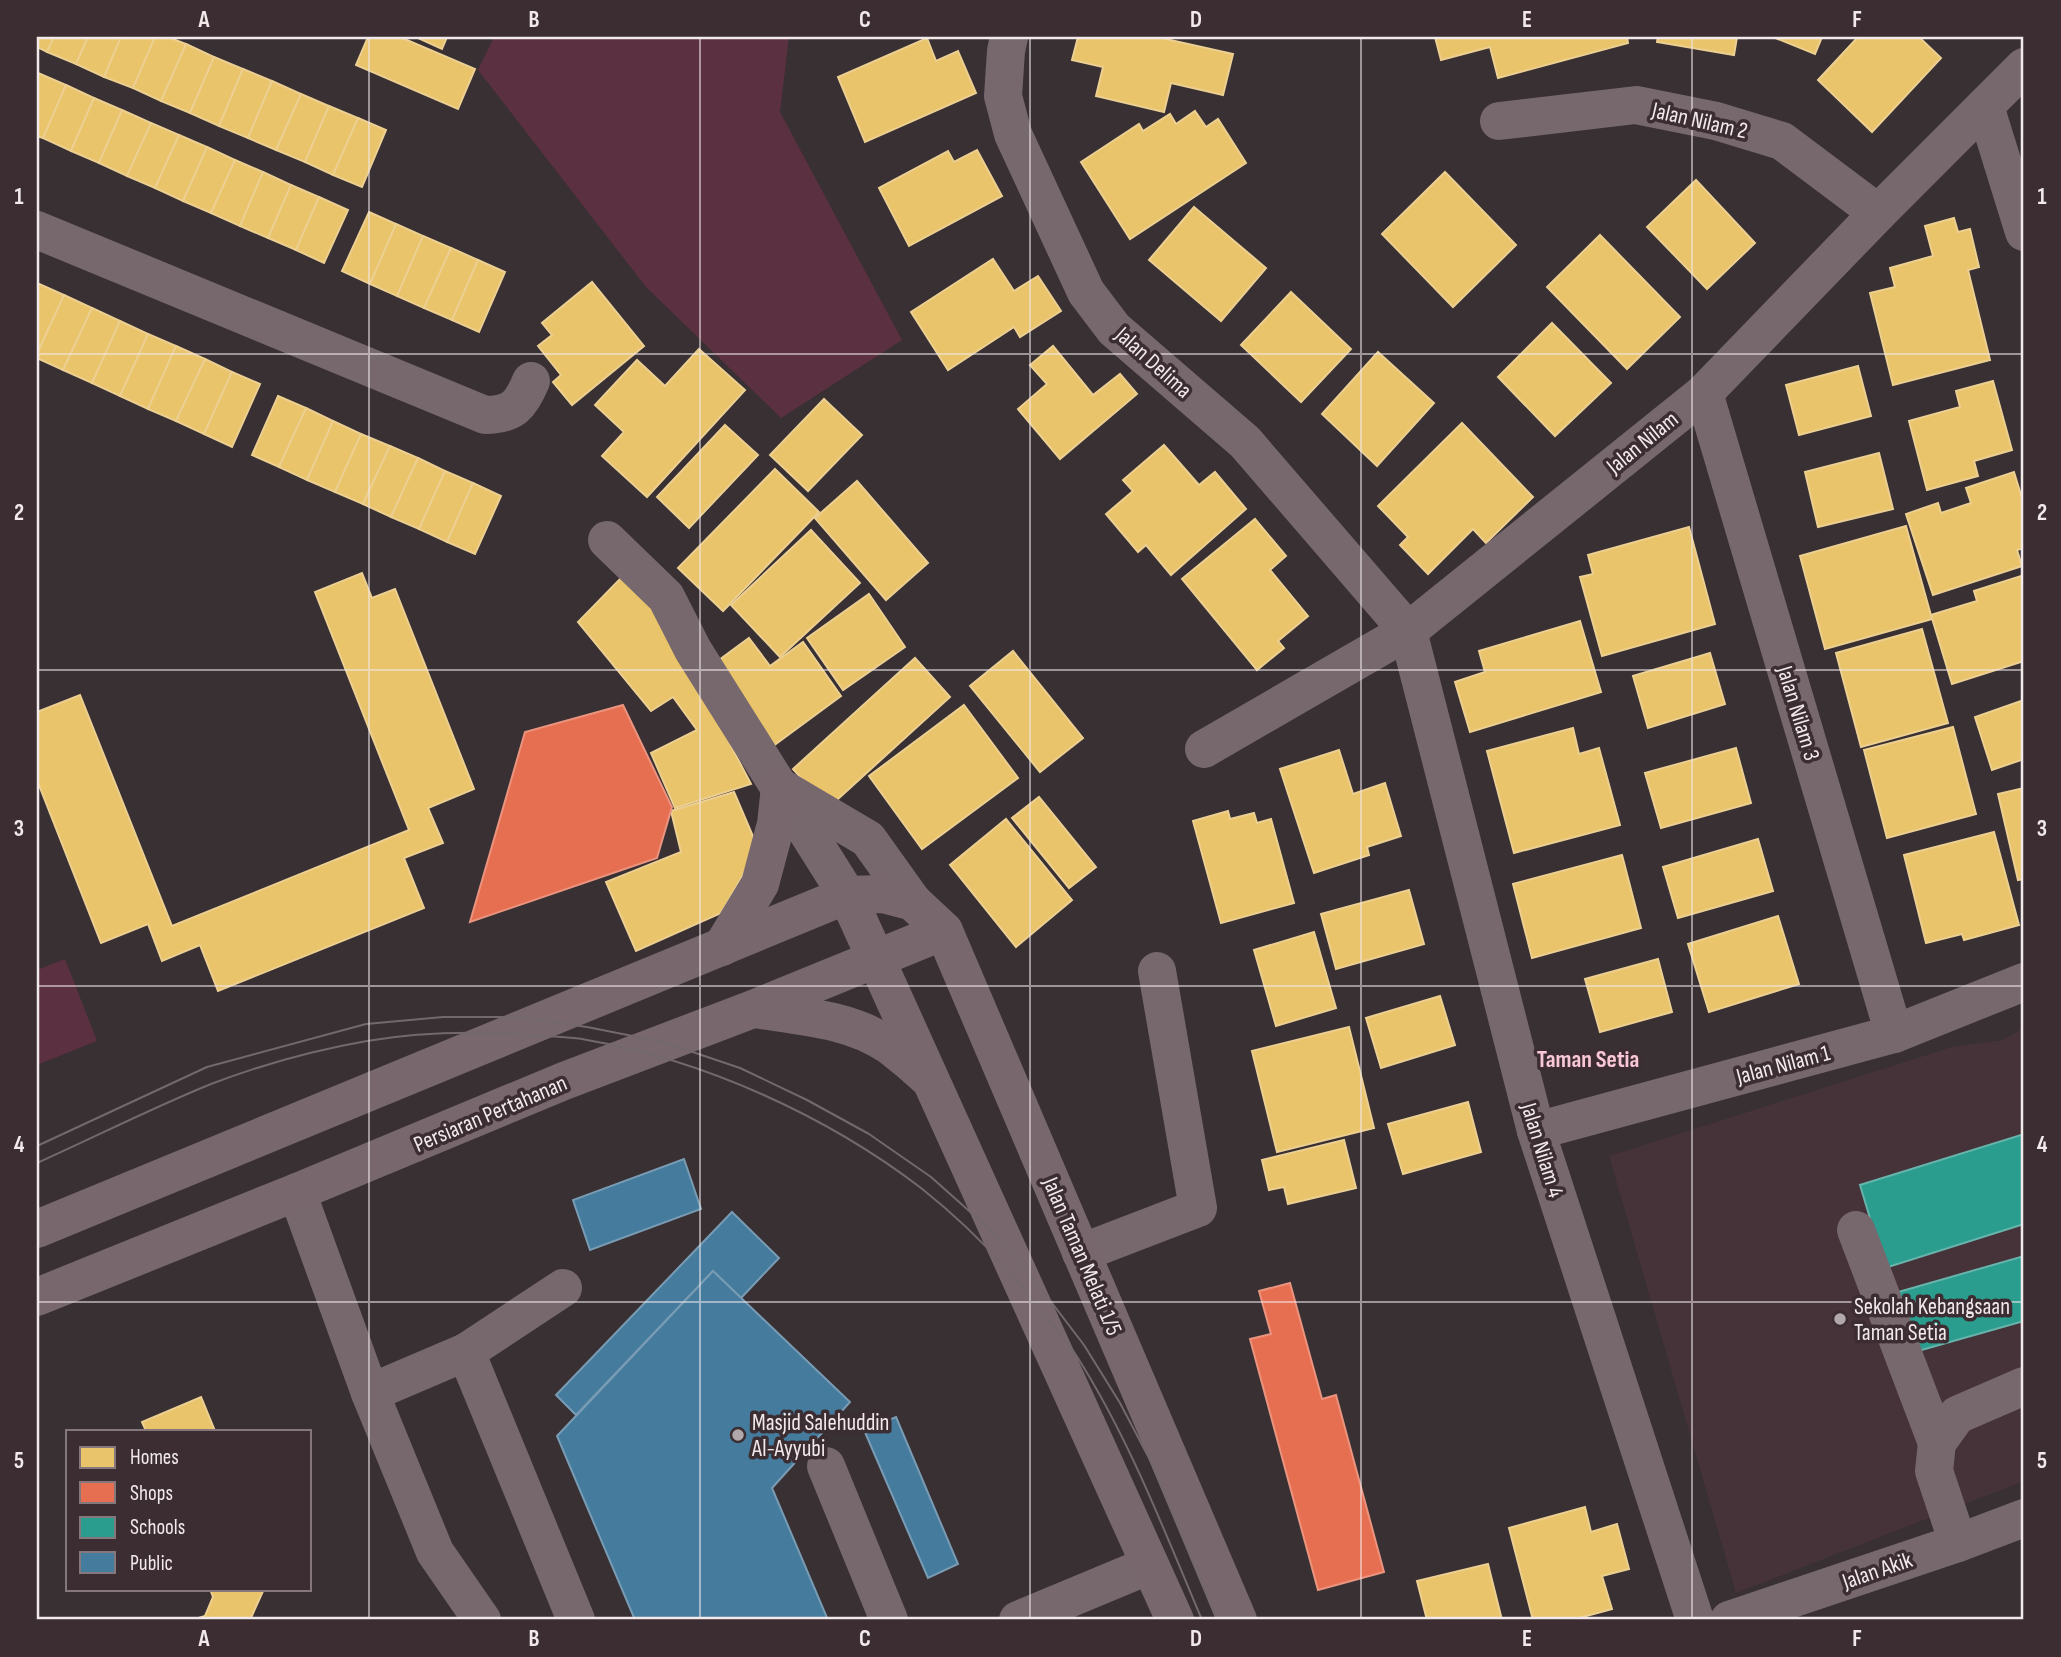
<svg xmlns="http://www.w3.org/2000/svg" width="2061" height="1657" font-family="'Sofia Sans Condensed',sans-serif">
  <style>
    .built { fill: #463339 }
    .green { fill: #5b3040 }
    .homes { fill: #e9c46a; stroke: #eccf91; stroke-width: 2 }
    .shops { fill: #e76f51; stroke: #ea947f; stroke-width: 2 }
    .schools { fill: #2a9d8f; stroke: #66b4ab; stroke-width: 2 }
    .public { fill: #457b9d; stroke: #799cb4; stroke-width: 2 }
    .lines { fill: none; stroke-linecap: round; stroke-linejoin: round }
    .minor { stroke: #77686e; stroke-width: 38 }
    .major { stroke: #78686e; stroke-width: 38 }
    .tram { stroke: #73686c; stroke-width: 2 }
    .grid { fill: none; stroke: #f2e9eb; stroke-width: 2; stroke-opacity: 0.55 }
    .poi-dot { fill: #b1a8ab; stroke: #3b2d32; stroke-width: 2.5 }
    .labels { text-anchor: middle; stroke-width: 7; stroke-linejoin: round; paint-order: stroke }
    .street-label { font-size: 23px; fill: #f2e9eb; stroke: #3b2d32 }
    .poi-label { font-size: 23px; fill: #f2e9eb; stroke: #3b2d32; text-anchor: start }
    .neighbourhood-label { font-size: 24px; font-weight: bold; fill: #f9c7d6; stroke: #3b2d32 }
    .neatline { fill: none; stroke: #f2e9eb; stroke-width: 2.5 }
    .grid-label { font-size: 23px; text-anchor: middle; font-weight: bold; fill: #f2e9eb }
  </style>
  <rect width="100%" height="100%" fill="#383033"/>
  <polygon class="built" points="2024,1028 2024,1481 1736,1593 1609,1156 1952,1047 2003,1040"/>
  <g class="green">
    <polygon points="494,37 789,37 780,112 902,340 781,418 646,287 478,70"/>
    <polygon points="65,959 97,1041 37,1065 37,970"/>
  </g>
  <g class="homes">
    <polygon points="37,37 54,37 47,52 37,47"/>
    <polygon points="54,37 88,37 76,64 47,52"/>
    <polygon points="88,37 121,37 104,77 76,64"/>
    <polygon points="121,37 155,37 133,88 104,77"/>
    <polygon points="155,37 168,37 186,44 161,101 133,88"/>
    <polygon points="368,37 400,37 475,69 458,109 356,65"/>
    <polygon points="416,37 447,37 442,49"/>
    <polygon points="1078,37 1157,37 1233,54 1223,95 1171,83 1164,112 1096,96 1103,67 1072,60"/>
    <polygon points="1435,37 1627,37 1628,43 1498,78 1490,47 1441,60"/>
    <polygon points="1658,37 1737,37 1734,55 1657,42"/>
    <polygon points="1773,37 1822,37 1815,54"/>
    <polygon points="1858,37 1919,37 1941,58 1872,132 1818,80"/>
    <polygon points="927,38 936,61 958,51 976,93 865,142 838,77"/>
    <polygon points="186,44 214,57 190,113 161,101"/>
    <polygon points="214,57 243,69 219,126 190,113"/>
    <polygon points="243,69 272,81 248,138 219,126"/>
    <polygon points="38,73 66,85 43,138 37,136"/>
    <polygon points="272,81 301,94 276,150 248,138"/>
    <polygon points="66,85 94,98 71,151 43,138"/>
    <polygon points="301,94 329,106 305,162 276,150"/>
    <polygon points="94,98 122,110 99,163 71,151"/>
    <polygon points="329,106 358,118 333,175 305,162"/>
    <polygon points="122,110 151,123 127,176 99,163"/>
    <polygon points="1195,111 1206,127 1218,119 1246,163 1130,239 1081,162 1139,124 1143,131 1170,114 1176,124"/>
    <polygon points="358,118 386,130 362,187 333,175"/>
    <polygon points="151,123 179,135 155,188 127,176"/>
    <polygon points="179,135 207,147 183,201 155,188"/>
    <polygon points="207,147 235,160 211,213 183,201"/>
    <polygon points="977,150 1002,196 909,246 879,188 948,151 954,162"/>
    <polygon points="235,160 263,172 240,226 211,213"/>
    <polygon points="263,172 291,185 268,238 240,226"/>
    <polygon points="1445,172 1516,245 1453,307 1382,234"/>
    <polygon points="1696,180 1755,243 1707,289 1647,227"/>
    <polygon points="291,185 319,197 296,250 268,238"/>
    <polygon points="319,197 348,210 324,263 296,250"/>
    <polygon points="1194,207 1266,268 1221,321 1149,260"/>
    <polygon points="369,212 396,224 370,284 342,271"/>
    <polygon points="1954,218 1958,232 1970,229 1979,267 1968,270 1990,360 1893,385 1870,293 1895,287 1890,268 1933,256 1925,226"/>
    <polygon points="396,224 423,236 397,296 370,284"/>
    <polygon points="1600,235 1680,317 1627,369 1547,287"/>
    <polygon points="423,236 451,248 424,308 397,296"/>
    <polygon points="451,248 478,260 452,320 424,308"/>
    <polygon points="993,259 1014,291 1038,276 1061,311 1020,337 1014,327 948,370 911,312"/>
    <polygon points="478,260 505,272 479,332 452,320"/>
    <polygon points="592,282 644,346 572,405 553,382 561,375 538,346 552,335 542,323"/>
    <polygon points="37,283 64,295 37,354"/>
    <polygon points="1291,292 1351,349 1301,402 1241,345"/>
    <polygon points="64,295 92,308 63,370 37,358 37,354"/>
    <polygon points="92,308 120,321 92,383 63,370"/>
    <polygon points="120,321 148,334 120,396 92,383"/>
    <polygon points="1552,323 1611,383 1555,436 1498,377"/>
    <polygon points="148,334 176,346 148,409 120,396"/>
    <polygon points="176,346 205,359 176,421 148,409"/>
    <polygon points="1053,346 1093,395 1120,374 1137,394 1060,459 1018,409 1047,384 1030,365"/>
    <polygon points="699,349 745,390 647,497 602,456 624,432 595,405 637,360 665,386"/>
    <polygon points="1378,352 1434,403 1377,466 1322,414"/>
    <polygon points="205,359 232,372 204,434 176,421"/>
    <polygon points="1858,366 1871,416 1799,435 1786,385"/>
    <polygon points="232,372 260,384 232,447 204,434"/>
    <polygon points="1993,381 2012,450 1974,461 1978,476 1927,490 1909,421 1960,407 1956,391"/>
    <polygon points="278,396 306,408 279,467 252,455"/>
    <polygon points="824,399 862,435 808,491 770,455"/>
    <polygon points="306,408 333,421 307,480 279,467"/>
    <polygon points="333,421 361,434 335,492 307,480"/>
    <polygon points="1462,423 1533,497 1486,543 1473,529 1428,574 1400,545 1408,537 1378,506"/>
    <polygon points="725,425 758,455 689,528 657,497"/>
    <polygon points="361,434 390,446 363,504 335,492"/>
    <polygon points="1164,445 1199,485 1215,472 1246,509 1171,575 1146,545 1138,552 1106,514 1133,491 1123,480"/>
    <polygon points="390,446 418,458 391,517 363,504"/>
    <polygon points="1879,453 1893,509 1818,527 1805,472"/>
    <polygon points="418,458 445,471 419,529 391,517"/>
    <polygon points="775,469 819,512 723,611 678,568"/>
    <polygon points="445,471 473,483 447,542 419,529"/>
    <polygon points="2014,472 2024,505 2024,548 2017,550 2022,566 1933,595 1906,514 1938,503 1941,513 1971,503 1966,488"/>
    <polygon points="857,481 928,563 886,600 815,518"/>
    <polygon points="473,483 501,496 475,554 447,542"/>
    <polygon points="1255,519 1286,556 1270,570 1308,616 1278,641 1284,648 1257,670 1182,579"/>
    <polygon points="1906,526 1932,619 1825,649 1800,556"/>
    <polygon points="1689,527 1715,624 1602,656 1580,577 1593,574 1588,555"/>
    <polygon points="811,530 860,583 780,657 731,605"/>
    <polygon points="362,573 372,598 395,589 474,789 428,808 443,843 404,858 424,908 218,991 200,945 162,961 148,924 101,943 37,780 37,712 80,695 172,926 409,830 315,592"/>
    <polygon points="625,574 661,612 751,784 675,808 651,753 697,730 673,697 651,711 578,622"/>
    <polygon points="2024,575 2024,661 1952,684 1931,615 1977,601 1974,591"/>
    <polygon points="869,594 905,647 843,690 807,638"/>
    <polygon points="1580,621 1601,692 1470,732 1455,682 1485,672 1479,651"/>
    <polygon points="1922,629 1948,723 1861,747 1836,653"/>
    <polygon points="749,638 770,666 803,642 841,696 773,746 715,663"/>
    <polygon points="1013,651 1083,738 1040,772 970,686"/>
    <polygon points="1710,653 1725,704 1648,728 1633,676"/>
    <polygon points="915,658 950,697 828,808 793,769"/>
    <polygon points="2024,700 2024,759 1992,770 1975,717"/>
    <polygon points="964,705 1018,778 922,849 869,776"/>
    <polygon points="1953,727 1976,814 1887,838 1864,750"/>
    <polygon points="1573,728 1579,754 1599,748 1620,825 1514,853 1487,751"/>
    <polygon points="1736,748 1751,803 1661,828 1645,773"/>
    <polygon points="1339,750 1353,794 1385,783 1401,836 1367,847 1369,855 1314,873 1280,769"/>
    <polygon points="2024,788 2024,879 2018,880 1998,794"/>
    <polygon points="734,792 758,848 721,913 636,951 606,882 681,852 671,811"/>
    <polygon points="1039,797 1096,867 1069,888 1012,818"/>
    <polygon points="1228,811 1230,819 1254,813 1257,823 1271,819 1294,903 1221,923 1193,821"/>
    <polygon points="1006,819 1072,900 1016,947 950,865"/>
    <polygon points="1994,832 2019,925 1964,940 1962,934 1926,943 1904,855"/>
    <polygon points="1758,839 1773,891 1678,918 1663,867"/>
    <polygon points="1622,855 1641,928 1532,958 1513,884"/>
    <polygon points="1409,890 1424,944 1336,969 1321,914"/>
    <polygon points="1778,916 1799,984 1709,1012 1688,944"/>
    <polygon points="1314,932 1336,1008 1276,1026 1254,950"/>
    <polygon points="1658,959 1672,1012 1600,1032 1585,979"/>
    <polygon points="1440,996 1455,1045 1381,1068 1366,1018"/>
    <polygon points="1349,1027 1374,1128 1277,1152 1252,1051"/>
    <polygon points="1468,1102 1481,1152 1403,1174 1388,1124"/>
    <polygon points="1344,1140 1356,1188 1288,1204 1284,1187 1269,1190 1262,1160"/>
    <polygon points="201,1397 215,1431 146,1431 142,1422"/>
    <polygon points="1585,1507 1591,1532 1617,1524 1629,1569 1602,1576 1612,1609 1579,1618 1580,1620 1533,1620 1509,1528"/>
    <polygon points="1488,1564 1502,1620 1427,1620 1417,1581"/>
    <polygon points="210,1589 264,1589 250,1620 192,1620 205,1616 213,1597"/>
  </g>
  <g class="shops">
    <polygon points="623,705 672,807 657,858 470,922 525,732"/>
    <polygon points="1290,1283 1322,1399 1336,1395 1384,1572 1318,1590 1250,1339 1271,1334 1259,1291"/>
  </g>
  <g class="schools">
    <polygon points="2024,1134 2024,1224 1885,1268 1860,1185"/>
    <polygon points="2024,1256 2024,1321 1911,1353 1895,1293"/>
  </g>
  <g class="public">
    <polygon points="684,1159 701,1209 590,1250 573,1200"/>
    <polygon points="732,1212 779,1258 741,1298 713,1271 576,1415 556,1395"/>
    <polygon points="713,1271 850,1402 772,1488 828,1620 635,1620 557,1436"/>
    <polygon points="896,1417 958,1564 928,1578 864,1430"/>
  </g>
  <g class="lines">
    <g class="minor">
      <polyline points="1009,37 1006,51 1003,96 1013,134 1086,292 1114,329 1245,442 1408,631 1536,1131 1695,1620"/>
      <polyline points="1985,106 2024,232"/>
      <polyline points="1499,121 1636,105 1716,121 1782,141 1878,213"/>
      <path d="M37,230L485,415C513,415 521,405 531,381"/>
      <polyline points="1704,393 1894,1034"/>
      <polyline points="607,540 666,597 693,650 847,895"/>
      <polyline points="1204,749 1408,631 1704,393 1878,213 2024,67"/>
      <polyline points="785,790 868,839 913,902"/>
      <polyline points="1536,1131 1894,1034 2024,982"/>
      <polyline points="297,1192 370,1393 435,1552 482,1620"/>
      <polyline points="1856,1230 1937,1443"/>
      <polyline points="1081,1253 1198,1208 1157,971"/>
      <polyline points="466,1352 563,1288"/>
      <polyline points="370,1393 466,1352 576,1620"/>
      <polyline points="826,1466 889,1620"/>
      <polyline points="1958,1543 1934,1471 1937,1443 1957,1415 2024,1386"/>
      <polyline points="1018,1620 1150,1565"/>
      <polyline points="1729,1620 1958,1543 2024,1518"/>
    </g>
    <g class="major">
      <polyline points="847,895 1175,1620"/>
      <polyline points="722,947 760,884 776,824 780,787"/>
      <path d="M754,1009C800,1016 851,1019 890,1046C903,1056 916,1067 928,1078"/>
      <polyline points="37,1229 847,895 883,894 913,902 944,931 1238,1620"/>
      <polyline points="37,1297 297,1192 564,1081 753,1009 944,931"/>
    </g>
    <g class="tram">
      <polyline points="37,1146 207,1067 366,1024 443,1017 517,1017 587,1027 663,1042 740,1068 807,1100 869,1134 931,1177 986,1226 1036,1282 1084,1345 1120,1403 1150,1460 1217,1620"/>
      <path d="M37,1163C95,1137 152,1108 211,1084C261,1065 315,1050 367,1041C425,1031 485,1031 543,1036C558,1037 573,1037 587,1040C704,1060 827,1116 921,1188C969,1226 1012,1271 1049,1320C1058,1331 1068,1343 1076,1355C1129,1438 1164,1530 1202,1620"/>
    </g>
  </g>
  <path class="grid" d="M369,37V1620M700,37V1620M1030,37V1620M1361,37V1620M1692,37V1620M37,354H2024M37,670H2024M37,986H2024M37,1302H2024"/>
  <g class="poi-dot">
    <circle cx="1840" cy="1319" r="7"/>
    <circle cx="738" cy="1435" r="7"/>
  </g>
  <g class="labels">
    <g class="street-label">
      <text transform="translate(1700 120) rotate(13)" y="8">Jalan Nilam 2</text>
      <text transform="translate(1154 362) rotate(42)" y="8">Jalan Delima</text>
      <text transform="translate(1642 442) rotate(-39)" y="8">Jalan Nilam</text>
      <text transform="translate(1799 713) rotate(73)" y="8">Jalan Nilam 3</text>
      <text transform="translate(1783 1064) rotate(-15)" y="8">Jalan Nilam 1</text>
      <text transform="translate(490 1113) rotate(-23)" y="8">Persiaran Pertahanan</text>
      <text transform="translate(1543 1150) rotate(73)" y="8">Jalan Nilam 4</text>
      <text transform="translate(1083 1256) rotate(67)" y="8">Jalan Taman Melati 1/5</text>
      <text transform="translate(1877 1570) rotate(-19)" y="8">Jalan Akik</text>
    </g>
    <g class="poi-label">
      <text x="1854" y="1314">Sekolah Kebangsaan<tspan x="1854" dy="26">Taman Setia</tspan></text>
      <text x="752" y="1430">Masjid Salehuddin<tspan x="752" dy="26">Al-Ayyubi</tspan></text>
    </g>
    <g class="neighbourhood-label">
      <text x="1588" y="1067">Taman Setia</text>
    </g>
  </g>
  <rect width="2061" height="1657" fill="none" stroke="#3b2d32" stroke-width="77"/>
  <rect x="66" y="1430" width="245" height="161" fill="#3b2d32" stroke="#84787c" stroke-width="2"/>
  <rect x="80" y="1447" width="35" height="21" fill="#e9c46a" stroke="#84787c" stroke-width="2"/>
  <text x="130" y="1464" font-size="21" fill="#f2e9eb">Homes</text>
  <rect x="80" y="1482" width="35" height="21" fill="#e76f51" stroke="#84787c" stroke-width="2"/>
  <text x="130" y="1500" font-size="21" fill="#f2e9eb">Shops</text>
  <rect x="80" y="1517" width="35" height="21" fill="#2a9d8f" stroke="#84787c" stroke-width="2"/>
  <text x="130" y="1534" font-size="21" fill="#f2e9eb">Schools</text>
  <rect x="80" y="1552" width="35" height="21" fill="#457b9d" stroke="#84787c" stroke-width="2"/>
  <text x="130" y="1570" font-size="21" fill="#f2e9eb">Public</text>
  <rect x="38" y="38" width="1984" height="1580" class="neatline"/>
  <g class="grid-label">
    <text x="204" y="27">A</text>
    <text x="534" y="27">B</text>
    <text x="865" y="27">C</text>
    <text x="1196" y="27">D</text>
    <text x="1527" y="27">E</text>
    <text x="1857" y="27">F</text>
    <text x="19" y="204">1</text>
    <text x="2042" y="204">1</text>
    <text x="19" y="520">2</text>
    <text x="2042" y="520">2</text>
    <text x="19" y="836">3</text>
    <text x="2042" y="836">3</text>
    <text x="19" y="1152">4</text>
    <text x="2042" y="1152">4</text>
    <text x="19" y="1468">5</text>
    <text x="2042" y="1468">5</text>
    <text x="204" y="1646">A</text>
    <text x="534" y="1646">B</text>
    <text x="865" y="1646">C</text>
    <text x="1196" y="1646">D</text>
    <text x="1527" y="1646">E</text>
    <text x="1857" y="1646">F</text>
  </g>
</svg>
